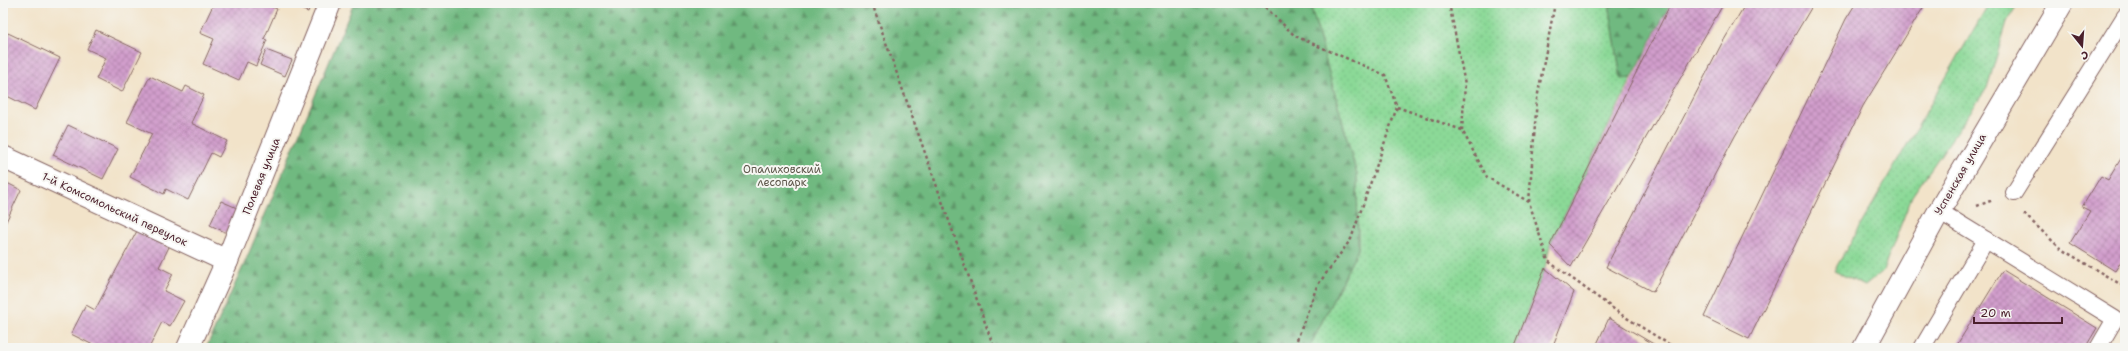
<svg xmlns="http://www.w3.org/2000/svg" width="2128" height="351" font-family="'Shantell Sans',sans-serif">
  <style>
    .grass { fill: url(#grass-dots); stroke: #6a7c61 }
    .forest { fill: url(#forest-firs); stroke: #5d6c56 }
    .building { fill: url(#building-cross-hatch) }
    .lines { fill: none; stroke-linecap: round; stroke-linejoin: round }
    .lane-casing { stroke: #856462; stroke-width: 18 }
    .street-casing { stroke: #856462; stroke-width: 24 }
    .path { stroke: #856462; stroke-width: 2.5; stroke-dasharray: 3 3; stroke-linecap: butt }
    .lane { stroke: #fff; stroke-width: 16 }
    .street { stroke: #fff; stroke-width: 22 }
    .labels { text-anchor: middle; stroke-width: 4; stroke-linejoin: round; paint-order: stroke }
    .park-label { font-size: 11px; fill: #5e574b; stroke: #f6f6f2 }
    .street-label { font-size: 11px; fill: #4a1f2b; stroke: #f6f6f2 }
  </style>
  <defs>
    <pattern id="grass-dots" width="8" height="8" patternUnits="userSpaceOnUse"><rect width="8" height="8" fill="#8bd997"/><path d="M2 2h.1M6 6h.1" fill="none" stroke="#79ba82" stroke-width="1.8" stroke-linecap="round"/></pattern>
    <pattern id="forest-firs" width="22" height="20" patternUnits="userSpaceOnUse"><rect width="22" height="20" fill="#70b980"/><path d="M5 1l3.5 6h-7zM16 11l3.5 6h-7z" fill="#5e9669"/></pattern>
    <pattern id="building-cross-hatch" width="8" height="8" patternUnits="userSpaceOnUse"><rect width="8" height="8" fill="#d19ecc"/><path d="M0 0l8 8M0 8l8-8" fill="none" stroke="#ac80a6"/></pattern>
  </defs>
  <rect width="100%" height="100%" fill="#f6f6f2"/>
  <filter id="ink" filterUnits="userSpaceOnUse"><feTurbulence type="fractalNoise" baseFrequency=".025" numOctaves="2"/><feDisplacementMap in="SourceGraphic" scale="8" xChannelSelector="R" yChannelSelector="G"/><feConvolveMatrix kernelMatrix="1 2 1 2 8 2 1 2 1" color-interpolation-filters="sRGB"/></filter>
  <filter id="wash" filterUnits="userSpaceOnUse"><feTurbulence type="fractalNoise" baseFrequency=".012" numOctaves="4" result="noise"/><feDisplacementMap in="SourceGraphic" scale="16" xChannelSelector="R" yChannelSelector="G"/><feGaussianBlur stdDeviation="0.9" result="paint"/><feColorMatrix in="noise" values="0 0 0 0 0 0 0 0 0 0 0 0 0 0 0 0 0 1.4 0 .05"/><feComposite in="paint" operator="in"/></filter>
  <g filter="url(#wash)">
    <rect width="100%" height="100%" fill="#f2e3c9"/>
    <g class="grass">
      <polygon points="1310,3 1609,3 1621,78 1632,78 1550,245 1545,268 1514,348 1309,348 1358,249 1357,175"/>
      <polygon points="1989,3 2018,3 2007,22 1987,88 1912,196 1883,271 1865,286 1834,271"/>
    </g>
    <g class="forest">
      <polygon points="354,3 1310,3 1357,175 1358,249 1309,348 206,348 245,262"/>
      <polygon points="1609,3 1671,3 1632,78 1621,79"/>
    </g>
    <g id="blocks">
      <g class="building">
        <polygon points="214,3 264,3 277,9 264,39 267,40 256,66 247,62 239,80 203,64 214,39 200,33"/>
        <polygon points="285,3 311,3 308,12"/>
        <polygon points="1671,3 1724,3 1571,267 1550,245"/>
        <polygon points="1746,3 1814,3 1735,136 1653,292 1606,267 1721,45"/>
        <polygon points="1856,3 1926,3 1863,106 1749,339 1704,317 1846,19"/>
        <polygon points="96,30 142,52 122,92 96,79 106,58 87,49"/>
        <polygon points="8,33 60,58 35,110 3,94 3,42"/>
        <polygon points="266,50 292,60 285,76 260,65"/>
        <polygon points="150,76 183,92 186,86 204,95 191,123 227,141 219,157 211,153 188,200 166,189 164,194 130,177 152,134 127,122"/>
        <polygon points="68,125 118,149 103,179 53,155"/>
        <polygon points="2125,152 2125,255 2115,271 2070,243 2090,211 2082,207 2101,176 2108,180"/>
        <polygon points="3,181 21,190 3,228"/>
        <polygon points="221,201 237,208 227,233 210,225"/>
        <polygon points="137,231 169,247 159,267 173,274 164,291 184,301 170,326 162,322 149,348 99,348 71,334 86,305 95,310"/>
        <polygon points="1545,268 1574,292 1552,348 1514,348"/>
        <polygon points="2003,270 2097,328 2085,348 1955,348"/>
        <polygon points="1609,318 1657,346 1656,348 1599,348 1596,346"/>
      </g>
    </g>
  </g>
  <g filter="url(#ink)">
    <use href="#blocks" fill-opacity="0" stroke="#856462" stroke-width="1"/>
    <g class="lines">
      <defs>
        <g id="lane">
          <polyline points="2014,193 2125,16"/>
          <polyline points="1939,211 2115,319 2098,348"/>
          <polyline points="1922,348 1986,240"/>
        </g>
        <g id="street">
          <polyline points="3,157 227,261"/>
          <polyline points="188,348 227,261 330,3"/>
          <polyline points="1864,348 1939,211 2062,3"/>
        </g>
      </defs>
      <use href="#lane" class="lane-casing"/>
      <use href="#street" class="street-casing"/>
      <g class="path">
        <polyline points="872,3 994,348"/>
        <polyline points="1261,3 1295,36 1385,75 1397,107 1351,239 1317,286 1294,348"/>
        <polyline points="1449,3 1465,84 1462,130 1487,177 1529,202"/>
        <polyline points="1555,3 1537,99 1529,202 1548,261 1622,315 1675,348"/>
        <polyline points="1397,107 1462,130"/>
        <polyline points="1977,206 1993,200"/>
        <polyline points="2024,214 2061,249 2125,287"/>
      </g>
      <use href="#lane" class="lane"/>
      <use href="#street" class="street"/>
    </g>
  </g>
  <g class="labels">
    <g class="park-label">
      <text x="782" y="173">Опалиховский<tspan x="782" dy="13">лесопарк</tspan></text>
    </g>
    <g class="street-label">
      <text transform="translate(1960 174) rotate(-60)" y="4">Успенская улица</text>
      <text transform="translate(261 176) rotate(-68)" y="4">Полевая улица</text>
      <text transform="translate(115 209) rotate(25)" y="4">1-й Комсомольский переулок</text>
    </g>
  </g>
  <rect width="2128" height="351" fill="none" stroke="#f6f6f2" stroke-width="16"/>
  <g transform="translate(2082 46) rotate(163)" stroke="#f6f6f2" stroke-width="3" paint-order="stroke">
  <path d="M0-3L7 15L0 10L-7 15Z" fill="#4a1f2b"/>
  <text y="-6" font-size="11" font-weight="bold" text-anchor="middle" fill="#4a1f2b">С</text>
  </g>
  <path d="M1974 317v6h88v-6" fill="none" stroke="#4a1f2b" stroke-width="2"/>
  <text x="1980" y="317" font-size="12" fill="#4a1f2b" stroke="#f6f6f2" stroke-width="3" paint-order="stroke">20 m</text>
</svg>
